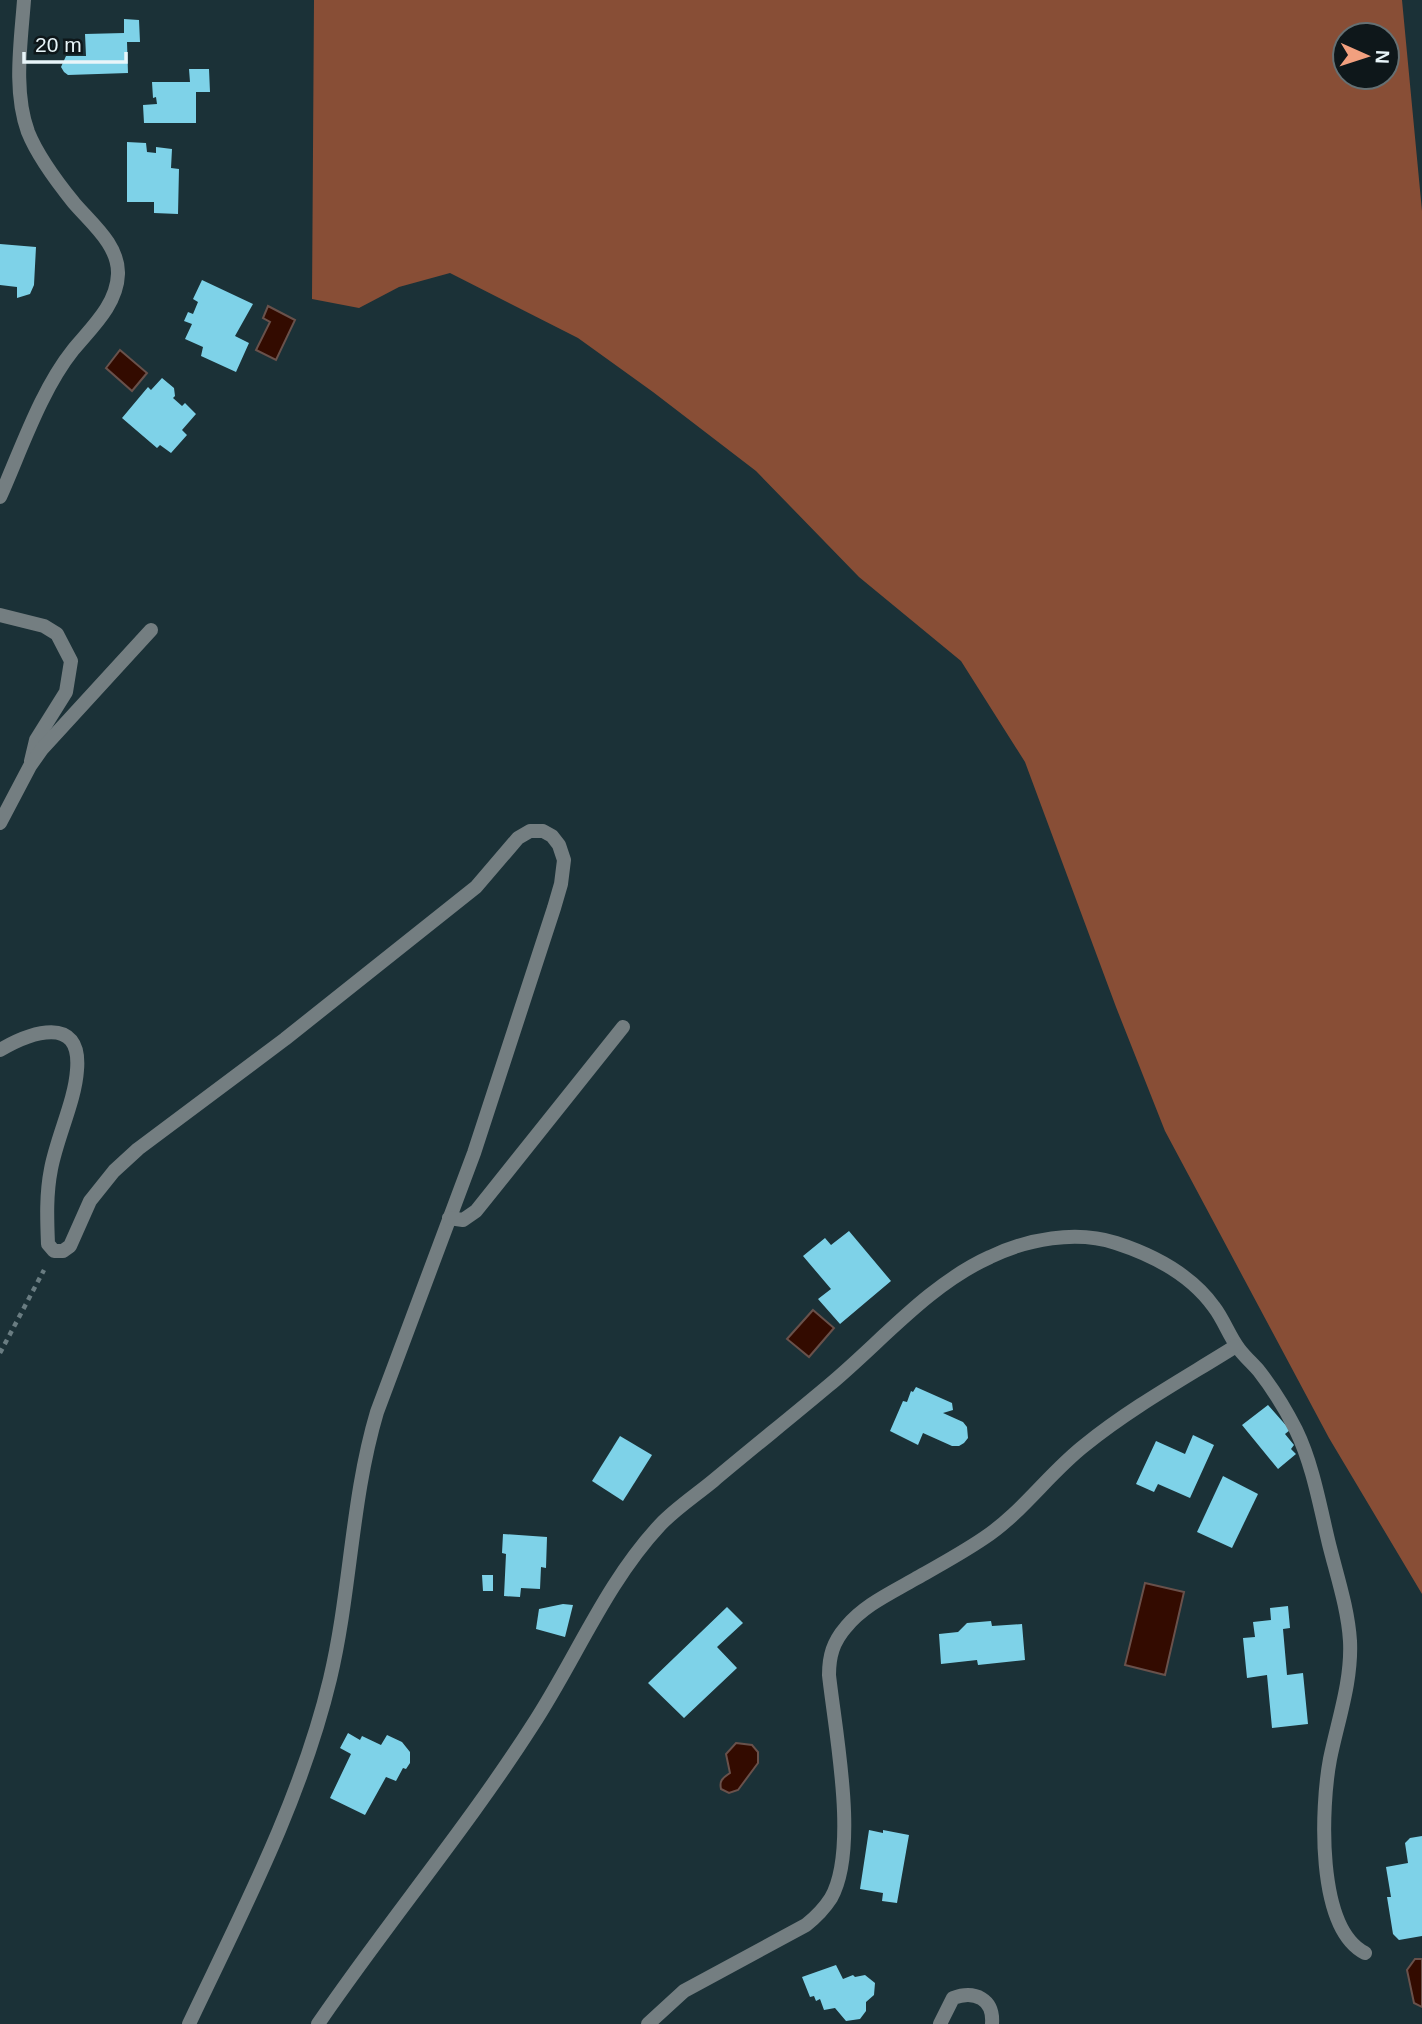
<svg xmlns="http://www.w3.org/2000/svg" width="1422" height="2024" font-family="Arial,sans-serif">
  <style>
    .forest { fill: #884e36; fill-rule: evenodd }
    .water { fill: #330b00; stroke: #69514b; stroke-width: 2 }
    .building { fill: #7ed2e8 }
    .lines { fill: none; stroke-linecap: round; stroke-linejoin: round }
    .path { stroke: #697c81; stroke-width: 4.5; stroke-dasharray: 5 5; stroke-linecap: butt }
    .service { stroke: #747e81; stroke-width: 14 }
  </style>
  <rect width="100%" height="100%" fill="#1b3137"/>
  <path class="forest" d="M314,0H1402L1422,211V1594L1329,1438L1165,1131L1116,1007L1025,762L961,661L859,577L756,471L653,392L578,338L450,273L399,287L359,308L312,299ZM1345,35H1387V77H1345Z"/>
  <g class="water">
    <polygon points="268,306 295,320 276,360 256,350 270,322 263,318"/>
    <polygon points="120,350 147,373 132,391 106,368"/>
    <polygon points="813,1310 834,1328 809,1357 787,1339"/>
    <polygon points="1145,1583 1184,1592 1165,1675 1125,1665"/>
    <path d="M736,1743L752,1745L758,1752V1763L738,1790L729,1793L721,1789C719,1780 723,1778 730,1773L726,1754Z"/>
    <polygon points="1415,1959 1422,1959 1422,2007 1414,2003 1407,1970"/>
  </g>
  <g class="building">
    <polygon points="124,19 139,20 140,42 127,42 128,73 68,75 64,72 61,67 66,56 86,56 85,34 124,33"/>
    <polygon points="189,69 209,69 210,92 196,92 196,123 144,123 143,105 157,104 156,97 153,98 152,82 190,82"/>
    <polygon points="127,142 146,143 147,152 156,153 156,147 172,149 171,168 179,169 178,214 154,213 154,202 127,202"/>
    <polygon points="0,244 36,247 34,285 30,294 17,298 17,287 0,285"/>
    <polygon points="202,280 253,304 235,336 249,343 236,372 201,356 203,347 185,339 192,324 184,321 188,312 193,314 198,302 193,299"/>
    <polygon points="162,378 174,388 175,396 173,398 182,406 185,403 196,414 182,430 187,435 171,453 160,445 157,448 122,418 148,387 151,390"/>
    <polygon points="849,1231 891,1281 840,1324 818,1299 831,1289 803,1256 825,1238 831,1245"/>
    <polygon points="916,1387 952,1403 953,1410 943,1413 963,1422 967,1427 968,1438 964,1443 959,1446 952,1446 923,1433 918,1445 890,1431 903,1401 907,1402 911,1391 913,1392"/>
    <polygon points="1268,1405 1290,1430 1285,1434 1294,1445 1291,1449 1296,1454 1278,1469 1242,1425"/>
    <polygon points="1193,1435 1214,1445 1190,1498 1158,1484 1154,1492 1136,1484 1156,1441 1185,1454"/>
    <polygon points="620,1436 652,1455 623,1501 592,1481"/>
    <polygon points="1223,1476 1258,1494 1232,1548 1197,1532"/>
    <polygon points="503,1534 547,1537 546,1568 541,1567 540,1589 521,1588 520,1597 504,1596 506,1554 502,1553"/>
    <polygon points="482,1575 493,1575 493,1591 483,1591"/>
    <polygon points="563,1604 573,1605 565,1637 536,1629 539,1609"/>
    <polygon points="1288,1606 1290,1628 1283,1629 1287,1675 1303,1673 1308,1724 1272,1728 1267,1675 1247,1678 1243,1638 1255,1637 1253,1622 1271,1620 1270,1608"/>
    <polygon points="727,1607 743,1623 717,1647 737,1668 684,1718 648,1683"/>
    <polygon points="991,1621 992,1626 1022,1624 1025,1660 978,1665 977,1660 941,1664 939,1634 958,1632 967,1623"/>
    <polygon points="348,1733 360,1740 362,1736 381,1745 387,1735 402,1742 410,1752 410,1763 406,1769 403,1768 396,1781 386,1777 365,1815 330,1798 351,1754 340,1748"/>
    <polygon points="869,1830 883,1833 883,1830 909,1835 897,1903 882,1901 883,1893 860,1889"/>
    <polygon points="1422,1836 1422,1936 1399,1940 1393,1934 1387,1897 1391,1897 1386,1867 1408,1863 1405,1843 1410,1838"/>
    <polygon points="836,1965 843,1979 853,1975 855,1977 865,1975 875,1983 874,1995 866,2002 866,2011 860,2019 846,2021 835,2008 824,2010 820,1999 816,2001 814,1996 810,1997 802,1977"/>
  </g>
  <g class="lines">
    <polyline class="path" points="0,1353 44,1270"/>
    <g class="service">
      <path d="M0,497C21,450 41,390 73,350C91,328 117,305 118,274C119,245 91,223 74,203C57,182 38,157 28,132C13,91 21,42 24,0"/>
      <polyline points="0,615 44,626 57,634 71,661 66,692 36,740 31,761"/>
      <polyline points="0,823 30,766 42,749 151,630"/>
      <path d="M0,1050C29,1033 82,1013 77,1070C75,1101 57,1137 51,1169C46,1194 47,1219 48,1244L54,1251H63L70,1246L90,1201L114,1171L138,1149L285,1039L476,887L518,838L530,831H543L552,836L559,845L564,860L561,884L554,908L474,1153L377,1412C351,1499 351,1591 330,1679C301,1800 242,1912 189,2024"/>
      <polyline points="449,1218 463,1220 476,1211 623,1027"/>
      <path d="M318,2024C387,1923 466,1829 532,1726C576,1659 605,1584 660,1525C675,1509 696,1495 713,1481C751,1449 790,1418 828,1386C880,1343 928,1285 990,1257C1027,1239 1076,1230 1116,1243C1153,1255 1191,1275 1214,1307C1224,1320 1229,1336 1239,1349C1245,1357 1253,1364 1259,1371C1273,1389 1286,1410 1296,1430C1313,1465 1320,1507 1329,1544C1337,1576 1348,1609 1350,1641C1352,1681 1338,1720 1330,1759C1321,1807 1316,1928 1365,1953"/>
      <path d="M648,2024L684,1991L806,1925C816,1917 824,1909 831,1898C859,1849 835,1731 829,1675C829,1656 833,1642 846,1627C864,1605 891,1593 915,1579C938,1566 962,1553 984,1538C1022,1513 1049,1473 1085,1445C1132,1407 1185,1378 1236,1346"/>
      <path d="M940,2024L953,1998C975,1990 994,1999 992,2024"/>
    </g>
  </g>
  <g transform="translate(1366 56) rotate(93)"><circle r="33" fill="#0e171a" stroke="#657073" stroke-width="2"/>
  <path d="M0-5L12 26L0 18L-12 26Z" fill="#f2a07f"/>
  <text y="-10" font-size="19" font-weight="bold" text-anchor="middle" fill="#e8f5f9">N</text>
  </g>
  <path d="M24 52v10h102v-10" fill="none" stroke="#e8f5f9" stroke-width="3.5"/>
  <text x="35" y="52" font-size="21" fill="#e8f5f9" stroke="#0e171a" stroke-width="5" paint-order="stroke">20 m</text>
</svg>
